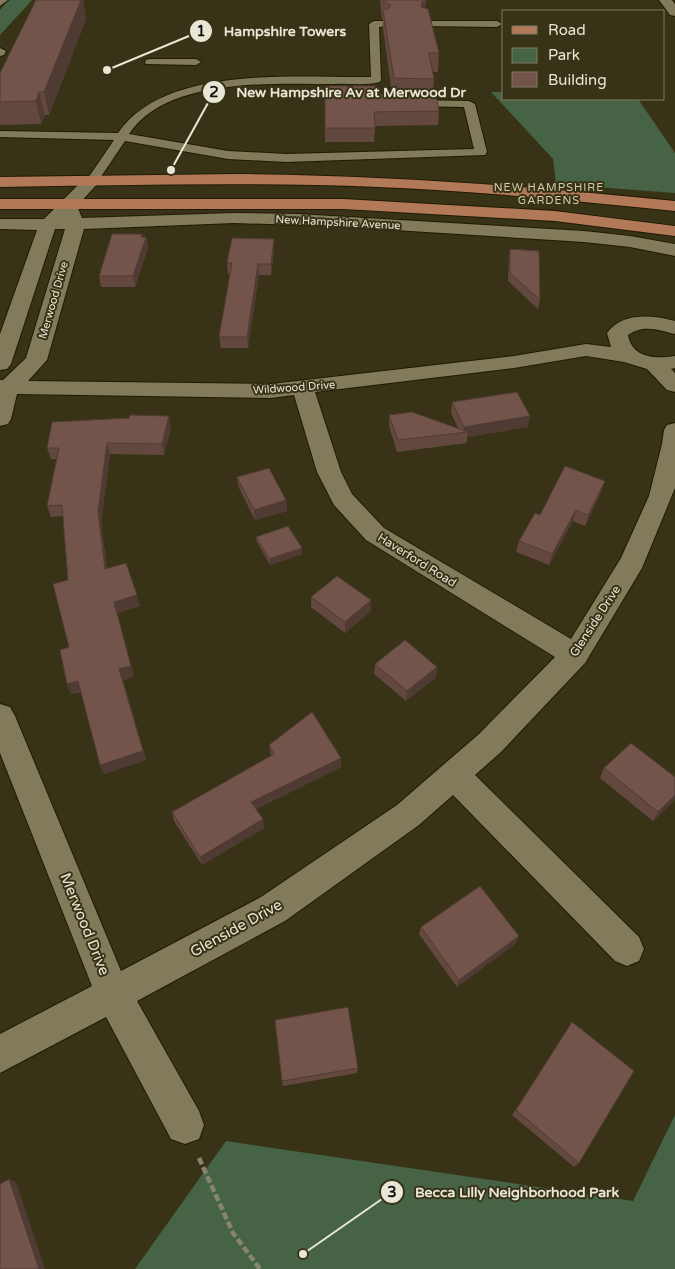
<svg xmlns="http://www.w3.org/2000/svg" width="675" height="1269" font-family="'Varela Round',sans-serif">
  <style>
    .green { fill: #466445 }
    .lines { fill: none; stroke-linecap: round; stroke-linejoin: round }
    .lane-casing { stroke: #201a00; stroke-width: 2 }
    .street-casing { stroke: #201a00; stroke-width: 2 }
    .primary-casing { stroke: #201a00; stroke-width: 2 }
    .path { stroke: #89856d; stroke-width: 4.5; stroke-dasharray: 7 3; stroke-linecap: butt }
    .lane { fill: #817b5c; fill-rule: evenodd }
    .street { fill: #817b5c; fill-rule: evenodd }
    .primary { fill: #b27959; fill-rule: evenodd }
    .wall { fill: #634840 }
    .shaded-wall { fill: #503b34 }
    .building { fill: #73544a; stroke: #503b34 }
    .labels { text-anchor: middle; stroke-width: 4; stroke-linejoin: round; paint-order: stroke }
    .far-neighbourhood-label { font-size: 11px; letter-spacing: 1px; fill: #d4cdac; stroke: #383316 }
    .far-street-label { font-size: 11px; fill: #e9e6d5; stroke: #383316 }
    .street-label { font-size: 12px; fill: #e9e6d5; stroke: #383316 }
    .near-street-label { font-size: 15px; fill: #e9e6d5; stroke: #383316 }
    .leader { fill: none; stroke: #e9e6d5; stroke-width: 2 }
    .callout-dot { fill: #e9e6d5; stroke: #383316; stroke-width: 2 }
    .mark-label { font-size: 15px; text-anchor: middle; font-weight: bold; fill: #111 }
    .callout-label { font-size: 14px; text-anchor: middle; font-weight: bold; fill: #e9e6d5; stroke: #383316; stroke-width: 4; stroke-linejoin: round; paint-order: stroke }
  </style>
  <rect width="100%" height="100%" fill="#383316"/>
  <g class="green">
    <polygon points="9,0 32,0 0,35 0,10"/>
    <polygon points="491,92 504,92 504,99 638,99 675,153 675,193 556,184 553,159"/>
    <polygon points="675,1115 675,1269 135,1269 226,1141 633,1201"/>
  </g>
  <g class="lines">
    <defs>
      <g id="lane">
        <polygon points="0,0 8,0 0,6"/>
        <path d="M374,21H383L388,24L386,26L379,27L381,80L380,82C366,86 348,83 334,84C273,84 167,77 129,134L228,151L286,154L474,149L464,107L411,106L406,103L411,100L469,101L475,104L487,152L485,155L286,162L228,159L125,141L96,184L92,185L86,181L114,140L0,137V131L118,133C165,64 297,78 371,77L369,24Z"/>
        <polygon points="425,21 497,21 502,24 497,27 422,26 422,22"/>
        <polygon points="0,48 6,51 4,55 0,56"/>
        <polygon points="150,59 196,59 201,62 196,65 146,64 145,62 146,60"/>
      </g>
      <g id="street">
        <polygon points="659,0 672,0 675,4 675,16 670,15"/>
        <path d="M92,176L98,177L100,181L77,206L82,218L234,213L298,214L584,231L630,236L675,244V256L630,247L584,242L331,226L234,223L84,229L47,360L28,381L271,384L514,356L586,344L611,347L607,333C622,312 653,315 675,321V334C658,330 644,324 628,335C632,358 655,359 675,356V368L671,369L675,373V392L667,390L647,369L624,362L586,356L514,368L315,392L341,472L352,494L384,528L571,639L621,558L649,496L662,444L664,430L667,425L675,423V488L642,568L585,663L501,752L475,775L639,937L644,949L639,961L627,966L615,961L453,795L419,825L285,921L137,1001L199,1111L204,1125L199,1139L185,1144L171,1139L106,1017L0,1073V1034L92,986L0,753V704L10,707L15,716L121,971L261,897L397,805L479,734L555,657L366,540L334,505L317,472L294,395L271,398L17,394L11,419L8,424L0,426V380H3L26,358L65,229H55L11,364L7,369L0,370V334L37,230L0,229V219H44L86,177Z"/>
      </g>
      <g id="primary">
        <path d="M236,174C383,175 529,186 675,201V211C576,201 477,191 378,187C252,182 126,185 0,187V177Z"/>
        <polygon points="0,199 343,199 555,211 675,226 675,236 555,221 343,209 0,209"/>
      </g>
    </defs>
    <use href="#lane" class="lane-casing"/>
    <use href="#street" class="street-casing"/>
    <use href="#primary" class="primary-casing"/>
    <polyline class="path" points="199,1158 233,1233 260,1269"/>
    <use href="#lane" class="lane"/>
    <use href="#street" class="street"/>
    <use href="#primary" class="primary"/>
  </g>
  <g class="wall">
    <polygon points="36,0 83,0 86,19 49,115 45,115 41,124 0,125 0,73"/>
    <polygon points="380,0 426,0 425,8 439,53 438,72 433,72 434,79 433,95 439,111 438,125 375,126 374,142 325,142 325,86 377,86 377,92 379,94 392,94 383,28 383,20 382,19"/>
    <polygon points="143,237 146,237 148,248 135,287 101,287 99,276"/>
    <polygon points="274,239 274,249 271,275 259,275 248,348 221,348 219,337 230,274 228,274 227,263"/>
    <polygon points="510,249 540,300 538,309 508,281 509,257"/>
    <polygon points="452,402 528,427 467,437 467,443 397,452 389,426 389,415 458,428 451,413"/>
    <polygon points="129,418 171,427 164,455 110,454 101,523 107,569 140,606 117,613 134,676 123,680 146,760 104,774 100,765 81,692 71,694 67,684 69,647 68,580 63,516 51,517 47,506 57,459 51,459 47,448"/>
    <polygon points="237,477 286,500 287,511 255,520 239,488"/>
    <polygon points="601,492 585,526 573,521 549,565 516,552 519,541 540,515"/>
    <polygon points="256,537 302,548 302,554 270,565 257,542"/>
    <polygon points="311,597 371,611 345,633 311,607"/>
    <polygon points="375,664 436,677 406,701 374,674"/>
    <polygon points="269,745 341,767 256,809 264,828 202,865 174,821 172,812 271,756"/>
    <polygon points="604,768 675,777 675,799 653,821 600,778"/>
    <polygon points="421,927 516,943 457,987 419,934"/>
    <polygon points="568,1029 579,1163 574,1167 512,1115"/>
    <polygon points="358,1068 357,1073 283,1086 282,1081"/>
  </g>
  <g class="shaded-wall">
    <polygon points="79,0 83,0 86,19 49,115 44,92"/>
    <polygon points="426,1 424,19 420,21 422,2"/>
    <polygon points="377,86 376,99 373,90"/>
    <polygon points="39,92 45,115 41,124 36,101"/>
    <polygon points="142,234 144,244 146,237 148,248 135,287 133,276"/>
    <polygon points="274,239 274,249 271,275 271,264"/>
    <polygon points="258,264 259,275 248,348 247,337"/>
    <polygon points="169,416 171,427 164,455 162,444"/>
    <polygon points="530,416 528,427 467,437 468,432 463,433 464,427"/>
    <polygon points="107,443 110,454 101,523 108,580 105,569 98,512"/>
    <polygon points="605,481 601,492 585,526 588,515"/>
    <polygon points="286,500 287,511 255,520 254,510"/>
    <polygon points="576,510 573,521 549,565 552,554"/>
    <polygon points="302,548 302,554 270,565 269,559"/>
    <polygon points="137,595 140,606 117,613 134,676 123,680 146,760 104,774 100,765 119,669 114,602"/>
    <polygon points="371,600 371,611 345,633 345,622"/>
    <polygon points="437,667 436,677 406,701 407,691"/>
    <polygon points="78,681 82,691 71,694 67,684"/>
    <polygon points="341,758 341,767 252,811 251,802"/>
    <polygon points="675,795 675,799 653,821 658,812"/>
    <polygon points="263,819 264,828 202,865 200,857"/>
    <polygon points="519,936 516,943 457,987 459,980"/>
    <polygon points="9,1179 16,1182 45,1269 39,1269"/>
  </g>
  <g class="building">
    <polygon points="36,0 81,0 44,92 39,92 36,101 0,102 0,73"/>
    <polygon points="382,0 426,0 426,1 422,2 421,7 428,9 439,53 429,53 434,79 394,78 383,10 388,9 391,5"/>
    <polygon points="325,86 377,86 373,90 379,94 436,95 439,111 374,112 375,128 325,128"/>
    <polygon points="112,234 142,234 141,237 146,237 133,276 99,276"/>
    <polygon points="232,238 274,239 271,264 258,264 247,337 219,337 232,263 227,263"/>
    <polygon points="510,249 539,251 540,300 510,273"/>
    <polygon points="517,392 530,416 464,427 452,402"/>
    <polygon points="412,412 468,432 398,440 389,415"/>
    <polygon points="130,415 169,416 162,444 107,443 98,512 105,569 126,563 137,595 114,602 131,666 119,669 143,751 100,765 78,681 67,684 60,650 69,647 53,584 68,580 62,505 47,506 59,448 47,448 52,422 129,418"/>
    <polygon points="565,466 605,481 588,515 576,510 552,554 519,541 535,513 540,515"/>
    <polygon points="269,468 286,500 254,510 237,477"/>
    <polygon points="288,526 302,548 269,559 256,537"/>
    <polygon points="337,576 371,600 345,622 311,597"/>
    <polygon points="405,640 437,667 407,691 375,664"/>
    <polygon points="312,712 341,758 251,802 263,819 200,857 172,812 274,754 269,745"/>
    <polygon points="631,743 675,777 675,795 658,812 604,768"/>
    <polygon points="480,886 519,936 459,980 421,927"/>
    <polygon points="348,1007 358,1068 282,1081 275,1020"/>
    <polygon points="572,1022 634,1071 579,1163 516,1110"/>
    <polygon points="9,1179 39,1269 0,1269 0,1184"/>
  </g>
  <g class="labels">
    <g class="far-neighbourhood-label">
      <text x="549" y="191">NEW HAMPSHIRE<tspan x="549" dy="13">GARDENS</tspan></text>
    </g>
    <g class="far-street-label">
      <text transform="translate(338 222) rotate(3)" y="4">New Hampshire Avenue</text>
      <text transform="translate(53 300) rotate(-74)" y="4">Merwood Drive</text>
      <text transform="translate(294 387) rotate(-4)" y="4">Wildwood Drive</text>
    </g>
    <g class="street-label">
      <text transform="translate(417 560) rotate(32)" y="4">Haverford Road</text>
      <text transform="translate(595 621) rotate(-57)" y="4">Glenside Drive</text>
    </g>
    <g class="near-street-label">
      <text transform="translate(85 924) rotate(68)" y="5">Merwood Drive</text>
      <text transform="translate(236 928) rotate(-29)" y="5">Glenside Drive</text>
    </g>
  </g>
  <path class="leader" d="M107 70L201 31M171 170L214 92M303 1254L392 1192"/>
  <g class="callout-dot">
    <circle cx="107" cy="70" r="5"/>
    <circle cx="171" cy="170" r="5"/>
    <circle cx="303" cy="1254" r="5"/>
    <circle cx="201" cy="31" r="12"/>
    <circle cx="214" cy="92" r="12"/>
    <circle cx="392" cy="1192" r="12"/>
  </g>
  <g class="mark-label">
    <text x="201" y="36">1</text>
    <text x="214" y="97">2</text>
    <text x="392" y="1197">3</text>
  </g>
  <g class="callout-label">
    <text x="285" y="36">Hampshire Towers</text>
    <text x="351" y="97">New Hampshire Av at Merwood Dr</text>
    <text x="517" y="1197">Becca Lilly Neighborhood Park</text>
  </g>
  <rect x="502" y="10" width="162" height="90" fill="#383316" stroke="#7f7b62"/>
  <rect x="512" y="26" width="25" height="8" fill="#b27959" stroke="#7f7b62"/>
  <text x="548" y="35" font-size="15" fill="#e9e6d5">Road</text>
  <rect x="512" y="48" width="25" height="15" fill="#466445" stroke="#7f7b62"/>
  <text x="548" y="60" font-size="15" fill="#e9e6d5">Park</text>
  <rect x="512" y="72" width="25" height="15" fill="#73544a" stroke="#7f7b62"/>
  <text x="548" y="85" font-size="15" fill="#e9e6d5">Building</text>
</svg>
